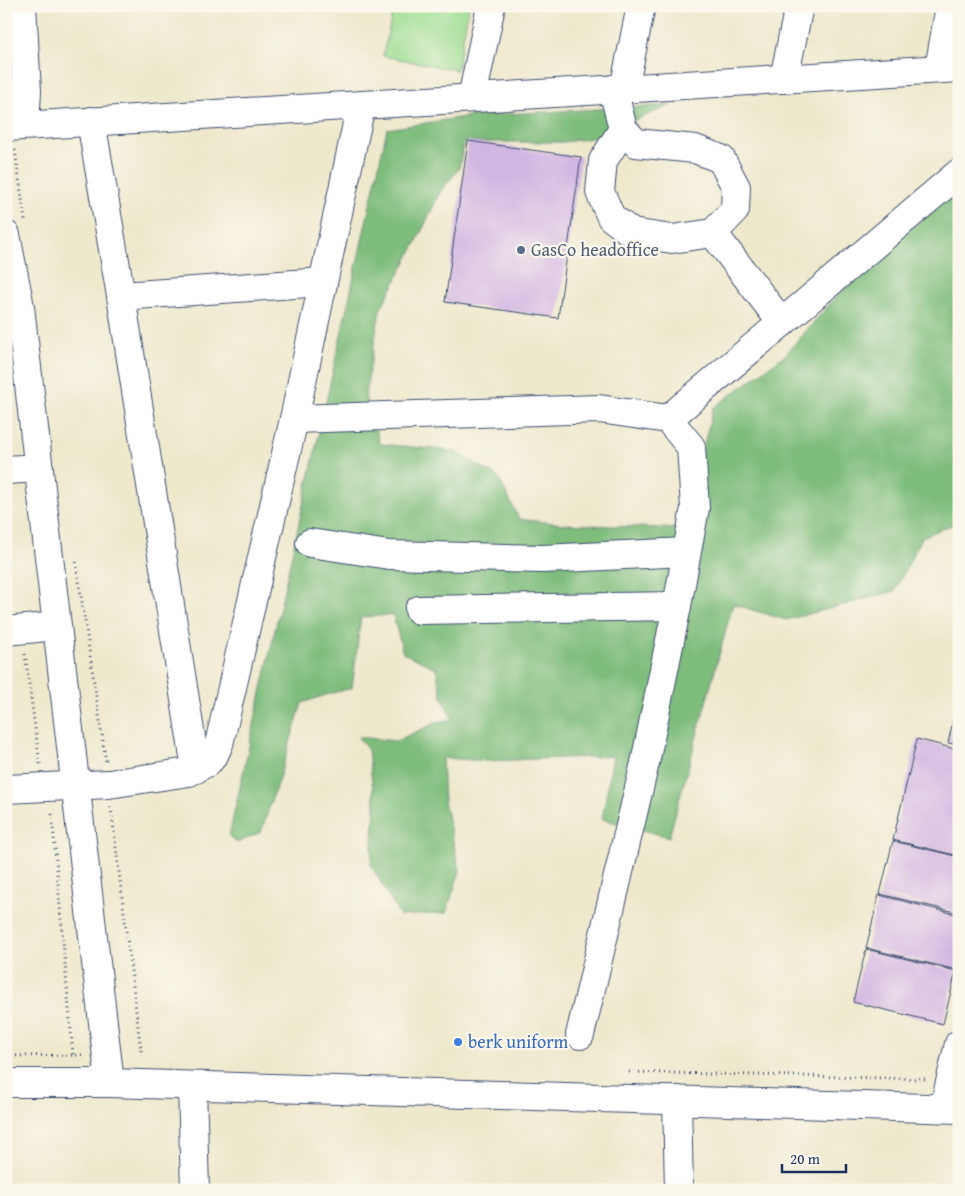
<svg xmlns="http://www.w3.org/2000/svg" width="965" height="1196" font-family="'Gentium Book Plus',serif">
  <style>
    .green { fill: #9fde93; stroke: #5d8678 }
    .forest { fill: #7fbd7d; stroke: #4d766e }
    .building { fill: #d1b6e2 }
    .lines { fill: none; stroke-linecap: round; stroke-linejoin: round }
    .minor-casing { stroke: #3b4b6e; stroke-width: 30 }
    .path { stroke: #3b4b6e; stroke-width: 3; stroke-dasharray: 1 4; stroke-linecap: butt }
    .minor { stroke: #fff; stroke-width: 28 }
    .service-dot { fill: #5c6f8a; stroke: #fbf7ec; stroke-width: 2 }
    .shop-dot { fill: #3f7fe0; stroke: #fbf7ec; stroke-width: 2 }
    .labels { text-anchor: middle; stroke-width: 4.5; stroke-linejoin: round; paint-order: stroke }
    .service-label { font-size: 18px; fill: #4e5e75; stroke: #fbf7ec; text-anchor: start }
    .shop-label { font-size: 18px; fill: #366cbe; stroke: #fbf7ec; text-anchor: start }
  </style>
  <rect width="100%" height="100%" fill="#fbf7ec"/>
  <filter id="ink" filterUnits="userSpaceOnUse"><feTurbulence type="fractalNoise" baseFrequency=".02" numOctaves="2"/><feDisplacementMap in="SourceGraphic" scale="10" xChannelSelector="R" yChannelSelector="G"/><feConvolveMatrix kernelMatrix="1 2 1 2 8 2 1 2 1" color-interpolation-filters="sRGB"/></filter>
  <filter id="wash" filterUnits="userSpaceOnUse"><feTurbulence type="fractalNoise" baseFrequency=".0096" numOctaves="4" result="noise"/><feDisplacementMap in="SourceGraphic" scale="20" xChannelSelector="R" yChannelSelector="G"/><feGaussianBlur stdDeviation="1.12" result="paint"/><feColorMatrix in="noise" values="0 0 0 0 0 0 0 0 0 0 0 0 0 0 0 0 0 1.4 0 .05"/><feComposite in="paint" operator="in"/></filter>
  <g filter="url(#wash)">
    <rect width="100%" height="100%" fill="#eee8cc"/>
    <polygon class="green" points="394,6 469,6 457,70 383,56"/>
    <polygon class="forest" points="672,105 592,138 564,142 464,142 459,168 440,192 417,241 380,310 365,396 380,444 454,451 498,477 519,519 563,524 683,529 713,408 785,355 857,273 959,189 959,522 922,537 895,591 786,620 733,604 669,837 602,819 613,756 487,761 442,758 444,802 460,871 446,913 400,916 371,865 375,806 368,750 358,737 396,741 440,721 453,720 442,697 436,668 403,653 393,615 361,617 352,688 332,693 302,703 281,772 261,832 237,843 229,836 387,129 471,116"/>
    <g id="blocks">
      <g class="building">
        <polygon points="468,141 581,157 558,318 445,302"/>
        <polygon points="958,699 959,699 959,745 948,743"/>
        <polygon points="917,739 959,750 959,856 893,840"/>
        <polygon points="893,841 959,857 959,913 880,894"/>
        <polygon points="879,895 959,915 959,962 957,970 866,948"/>
        <polygon points="866,949 956,971 943,1024 853,1002"/>
      </g>
    </g>
  </g>
  <g filter="url(#ink)">
    <use href="#blocks" fill-opacity="0" stroke="#3b4b6e" stroke-width="1"/>
    <g class="lines">
      <defs>
        <g id="minor">
          <polyline points="22,6 27,91 25,125"/>
          <polyline points="939,69 950,6"/>
          <polyline points="784,79 799,6"/>
          <polyline points="613,89 623,129 636,143 695,149 721,159 736,187 735,210 713,233 672,239 632,233 611,217 600,192 603,161 623,129"/>
          <polyline points="624,89 641,6"/>
          <polyline points="472,98 491,6"/>
          <polyline points="91,121 121,296 196,769"/>
          <polyline points="6,127 959,68"/>
          <polyline points="713,233 782,323"/>
          <polyline points="6,235 20,307 110,1083"/>
          <polyline points="121,296 323,282"/>
          <polyline points="294,419 599,409 668,419 691,447 695,508 677,606 645,763 580,1035"/>
          <polyline points="668,419 959,173"/>
          <polyline points="6,470 39,468"/>
          <polyline points="310,543 389,555 543,559 686,552"/>
          <polyline points="419,610 677,606"/>
          <polyline points="6,631 57,626"/>
          <polyline points="6,789 109,784 189,772 208,762 214,755 219,744 294,419 361,105"/>
          <polyline points="6,1083 110,1083 959,1109"/>
          <polyline points="192,1086 195,1190"/>
          <polyline points="677,1100 679,1190"/>
          <polyline points="944,1108 959,1044"/>
        </g>
      </defs>
      <use href="#minor" class="minor-casing"/>
      <g class="path">
        <polyline points="15,150 25,220"/>
        <polyline points="76,562 106,762"/>
        <polyline points="25,654 40,764"/>
        <polyline points="111,807 142,1059"/>
        <polyline points="52,814 73,1055"/>
        <polyline points="6,1056 83,1055"/>
        <polyline points="629,1072 927,1079"/>
      </g>
      <use href="#minor" class="minor"/>
    </g>
  </g>
  <circle class="service-dot" cx="521" cy="250" r="5"/>
  <circle class="shop-dot" cx="458" cy="1042" r="5"/>
  <g class="labels">
    <g class="service-label">
      <text x="531" y="256">GasCo headoffice</text>
    </g>
    <g class="shop-label">
      <text x="468" y="1048">berk uniform</text>
    </g>
  </g>
  <rect width="965" height="1196" fill="none" stroke="#fbf7ec" stroke-width="25"/>
  <path d="M782 1164v8h64v-8" fill="none" stroke="#1b2f5e" stroke-width="2.5"/>
  <text x="790" y="1164" font-size="15" fill="#1b2f5e" stroke="#fbf7ec" stroke-width="4" paint-order="stroke">20 m</text>
</svg>
